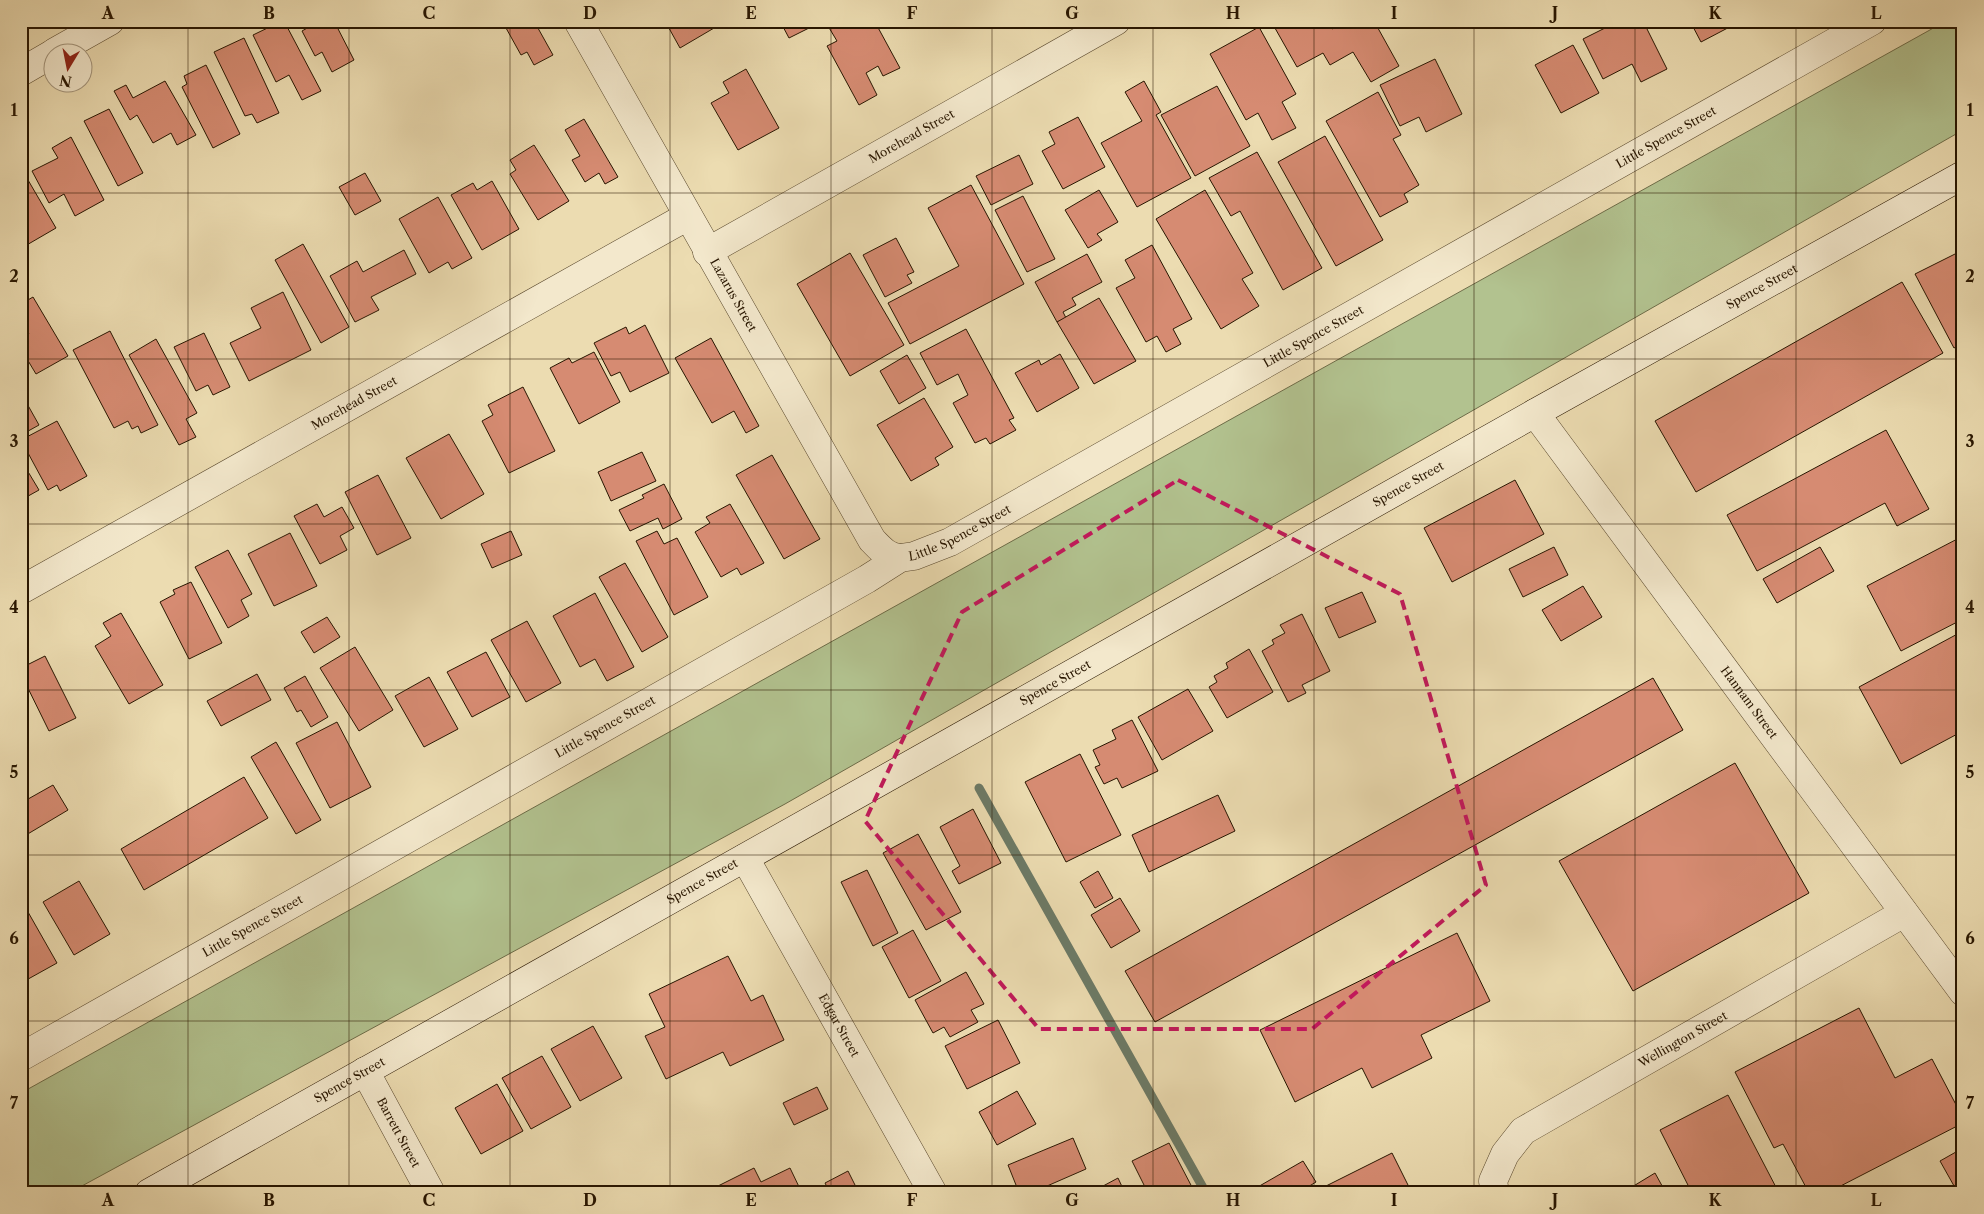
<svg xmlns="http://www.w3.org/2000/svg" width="1984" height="1214" font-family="'Libre Caslon Text',serif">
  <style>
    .green { fill: #b2c28f; stroke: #6d6c48 }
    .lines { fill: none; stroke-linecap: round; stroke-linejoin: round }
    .stream { stroke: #6c7a66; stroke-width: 9 }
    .building { fill: #d68b72; stroke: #281601 }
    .street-casing { stroke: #59482d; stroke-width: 29 }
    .secondary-casing { stroke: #281601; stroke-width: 29 }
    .street { stroke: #f3e8cc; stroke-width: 28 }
    .secondary { stroke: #f3e8cc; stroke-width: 28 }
    .marked { fill: none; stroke: #c2185b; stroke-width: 4; stroke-dasharray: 10 6; stroke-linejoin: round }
    .grid { fill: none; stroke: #281601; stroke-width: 1; stroke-opacity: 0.55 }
    .labels { text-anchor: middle; stroke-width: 4.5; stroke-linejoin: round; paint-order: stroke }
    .street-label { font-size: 12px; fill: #281601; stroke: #f3e8cc }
    .neatline { fill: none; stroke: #281601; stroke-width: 2 }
    .grid-label { font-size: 16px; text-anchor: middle; font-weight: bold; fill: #281601 }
  </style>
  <rect width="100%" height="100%" fill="#ecdcb1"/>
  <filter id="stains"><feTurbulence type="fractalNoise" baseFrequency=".004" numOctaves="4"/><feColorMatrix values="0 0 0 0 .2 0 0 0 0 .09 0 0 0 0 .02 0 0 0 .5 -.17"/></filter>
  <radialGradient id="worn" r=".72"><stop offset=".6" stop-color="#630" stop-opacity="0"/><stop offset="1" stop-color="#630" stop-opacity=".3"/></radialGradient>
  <polygon class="green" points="1946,21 1963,21 1963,130 785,804 69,1193 21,1193 21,1093"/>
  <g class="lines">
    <polyline class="stream" points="979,788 1206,1193"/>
  </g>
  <g class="building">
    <polygon points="282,21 284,21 321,91 302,100 289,75 276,82 253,35"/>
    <polygon points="306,21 334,21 354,60 332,72 322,52 315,56 302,31 309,27"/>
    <polygon points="515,21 534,21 553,55 534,65 527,52 521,55 506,28 516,24"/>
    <polygon points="665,21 726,21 680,48"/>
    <polygon points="780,21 823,21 789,38"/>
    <polygon points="837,21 859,21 863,28 875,22 900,68 883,76 878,66 866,73 877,95 859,105 827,46 837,41 828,26"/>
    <polygon points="1271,21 1327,21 1332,29 1346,21 1374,21 1399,66 1371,82 1353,52 1330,65 1323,53 1297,67"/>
    <polygon points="1619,21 1643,21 1667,69 1641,82 1632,64 1603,79 1583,39"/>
    <polygon points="1690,21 1741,21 1701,42"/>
    <polygon points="1259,27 1296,94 1282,102 1296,128 1272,140 1258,113 1246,120 1210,54"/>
    <polygon points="244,38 279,113 257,123 252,114 245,116 214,52"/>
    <polygon points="1573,45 1599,93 1561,113 1535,65"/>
    <polygon points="1435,59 1462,114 1426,132 1419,117 1400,126 1380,85"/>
    <polygon points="206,65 240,134 213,148 182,87 187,84 184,76"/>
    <polygon points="746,69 779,128 738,150 711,103 729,93 723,82"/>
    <polygon points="165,81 196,135 177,145 171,133 153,143 137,115 130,120 114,91 126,85 133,98"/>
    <polygon points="1144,81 1161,112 1156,115 1191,178 1137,207 1101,143 1142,121 1125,92"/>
    <polygon points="1217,86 1250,146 1195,176 1161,115"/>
    <polygon points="1378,92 1401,135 1393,139 1419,185 1404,194 1408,202 1380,217 1326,121"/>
    <polygon points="109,109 143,173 118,186 84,121"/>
    <polygon points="1078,117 1105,167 1063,189 1042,151 1055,144 1049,132"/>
    <polygon points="584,119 618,177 605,184 599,173 585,182 572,160 580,156 565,130"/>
    <polygon points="1325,136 1383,240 1336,266 1278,162"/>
    <polygon points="71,137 104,200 75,216 64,194 49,203 32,171 58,158 52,148"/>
    <polygon points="534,145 569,201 538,220 510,174 516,170 510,160"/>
    <polygon points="1257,152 1322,268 1283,290 1240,211 1231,216 1209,178"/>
    <polygon points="1019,155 1033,184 991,205 976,176"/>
    <polygon points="21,168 56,228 25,246 21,240"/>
    <polygon points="365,173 381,201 355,215 339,187"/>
    <polygon points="492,181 519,229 482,250 451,195 473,183 477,190"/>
    <polygon points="971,185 1024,284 910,344 888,303 959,266 928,208"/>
    <polygon points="1099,190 1118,222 1097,234 1102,240 1088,248 1065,210"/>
    <polygon points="1205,190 1253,273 1242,279 1259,306 1221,329 1156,219"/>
    <polygon points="1023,196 1055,259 1027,272 995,210"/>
    <polygon points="438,197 472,258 452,269 448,262 429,273 399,219"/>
    <polygon points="896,238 914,272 907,275 912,283 885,297 863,255"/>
    <polygon points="303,244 349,327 321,343 275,260"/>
    <polygon points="1152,245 1192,319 1173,329 1181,344 1166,352 1157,336 1146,342 1116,288 1135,278 1125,260"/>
    <polygon points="404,250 416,274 371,297 379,310 355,322 330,276 357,261 363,272"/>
    <polygon points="1963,250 1963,343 1954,348 1915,274"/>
    <polygon points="850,253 904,345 850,376 797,284"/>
    <polygon points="1087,254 1102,282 1072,298 1076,305 1063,312 1066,318 1057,322 1035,282"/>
    <polygon points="1902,282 1943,353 1696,492 1655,421"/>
    <polygon points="283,292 311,350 249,381 230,343 261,328 251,308"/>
    <polygon points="33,297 68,356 36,374 21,349 21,338 29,334 21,322 21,304"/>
    <polygon points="1099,298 1136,361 1094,384 1057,322"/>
    <polygon points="645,325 669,373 630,392 620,372 611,376 594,343 626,327 629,334"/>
    <polygon points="966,329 1014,418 1009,420 1016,430 990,444 986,438 975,443 953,403 968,395 958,374 937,385 920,353"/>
    <polygon points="110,331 158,425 141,433 138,426 132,429 128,421 114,428 73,350"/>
    <polygon points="204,333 230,387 213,395 208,385 196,391 174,347"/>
    <polygon points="711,338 759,426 746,433 734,411 712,423 675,358"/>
    <polygon points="156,339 197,413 186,419 196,437 179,445 129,355"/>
    <polygon points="594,352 620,402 579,424 550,368 569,358 572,363"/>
    <polygon points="1060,354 1079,388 1037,412 1015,373 1039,360 1041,365"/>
    <polygon points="907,355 926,388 899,404 880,371"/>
    <polygon points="523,387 555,451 509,473 482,421 493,415 488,405"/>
    <polygon points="21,393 39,425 21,435"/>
    <polygon points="924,398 953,447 935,458 939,465 911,481 877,425"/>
    <polygon points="57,421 87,476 60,491 57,485 48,490 21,440"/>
    <polygon points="1886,430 1929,509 1897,526 1885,503 1757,571 1727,515"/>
    <polygon points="449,434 484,494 441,519 406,458"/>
    <polygon points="642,452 656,481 611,501 598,472"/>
    <polygon points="772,455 820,539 784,559 736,475"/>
    <polygon points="21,460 39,490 21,500"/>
    <polygon points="378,475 411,538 377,555 345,492"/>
    <polygon points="1515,480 1544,534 1452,582 1424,528"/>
    <polygon points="664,484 682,519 663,529 658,518 630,531 619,510 644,498 642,495"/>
    <polygon points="317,504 324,517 342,507 354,528 340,536 347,550 320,564 294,516"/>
    <polygon points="730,504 764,563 741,575 737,568 721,577 695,532 710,523 706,517"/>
    <polygon points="511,531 522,555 492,568 481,544"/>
    <polygon points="657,531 664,544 677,538 708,597 674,615 636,541"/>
    <polygon points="290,533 317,586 274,606 248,554"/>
    <polygon points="1963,536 1963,619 1901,651 1867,586"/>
    <polygon points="1554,547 1568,575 1523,597 1509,569"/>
    <polygon points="1820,547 1834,571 1777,603 1763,579"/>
    <polygon points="228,550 252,594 241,600 249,616 228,628 195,567"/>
    <polygon points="625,563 668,637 642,652 599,577"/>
    <polygon points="191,582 222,643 189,659 160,602 175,594 173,590"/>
    <polygon points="1583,586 1602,617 1561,641 1542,610"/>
    <polygon points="1362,592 1376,622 1339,638 1325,608"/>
    <polygon points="595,593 634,667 607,681 595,659 580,667 553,616"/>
    <polygon points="121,613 163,685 129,704 95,646 111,636 103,623"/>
    <polygon points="1302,614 1330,671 1302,685 1306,693 1288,702 1262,651 1274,644 1272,640 1285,633 1280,625"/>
    <polygon points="327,617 340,637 314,653 301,632"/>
    <polygon points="527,621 561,683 526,702 491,640"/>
    <polygon points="1963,631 1963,731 1901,764 1859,687"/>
    <polygon points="355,647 393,710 359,731 320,668"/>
    <polygon points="1249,649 1273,692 1227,718 1209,687 1217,682 1214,676 1228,668 1226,663"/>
    <polygon points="486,652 510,697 472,717 447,672"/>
    <polygon points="45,656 76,718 49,731 21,674 21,668"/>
    <polygon points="257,674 271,700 221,726 207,701"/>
    <polygon points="305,676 328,717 311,727 301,710 297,712 284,688"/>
    <polygon points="429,677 458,729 424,747 395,696"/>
    <polygon points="1653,678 1683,730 1155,1022 1125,971"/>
    <polygon points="1188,689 1213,731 1162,760 1138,717"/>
    <polygon points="1132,720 1158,771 1122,788 1117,778 1104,784 1095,767 1100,765 1093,750 1116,739 1112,730"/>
    <polygon points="337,722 371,787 330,808 296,743"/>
    <polygon points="276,742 321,820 296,834 251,757"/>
    <polygon points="1080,754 1121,835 1066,862 1025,782"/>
    <polygon points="1735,763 1809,893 1633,991 1559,861"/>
    <polygon points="244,777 268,818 144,890 121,849"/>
    <polygon points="53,785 68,810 21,838 21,803"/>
    <polygon points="1218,795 1235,831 1149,872 1132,835"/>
    <polygon points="973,809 1001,863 959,884 952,871 960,866 940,827"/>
    <polygon points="918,834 961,912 926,930 883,853"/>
    <polygon points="867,870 898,933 873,946 841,882"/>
    <polygon points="1098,871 1113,898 1095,908 1080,882"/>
    <polygon points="79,881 110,934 74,955 43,902"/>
    <polygon points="1120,898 1140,931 1111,948 1091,915"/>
    <polygon points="28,912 57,963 21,983 21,916"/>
    <polygon points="913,930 941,981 909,998 882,947"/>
    <polygon points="1457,933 1490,1001 1421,1035 1432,1058 1372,1088 1362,1068 1295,1102 1260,1030"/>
    <polygon points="728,956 751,1001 763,995 784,1040 730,1066 723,1052 666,1079 645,1036 665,1027 649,994"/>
    <polygon points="966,972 984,1004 971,1010 978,1022 950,1037 944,1027 933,1033 915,1000"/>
    <polygon points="1859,1008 1895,1078 1932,1059 1963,1118 1963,1123 1827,1193 1809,1193 1783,1144 1774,1148 1735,1072"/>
    <polygon points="998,1020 1020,1063 967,1089 945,1046"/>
    <polygon points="593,1026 622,1078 580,1101 551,1049"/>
    <polygon points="542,1056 571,1107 531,1129 502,1078"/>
    <polygon points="497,1084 523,1131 481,1154 455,1108"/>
    <polygon points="817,1087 828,1109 794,1125 783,1103"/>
    <polygon points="1017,1091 1036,1124 997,1145 979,1112"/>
    <polygon points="1728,1095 1779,1193 1692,1193 1660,1130"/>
    <polygon points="1073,1138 1086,1169 1031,1193 1028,1186 1018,1190 1008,1165"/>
    <polygon points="1169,1143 1193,1189 1186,1193 1148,1193 1132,1161"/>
    <polygon points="1963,1148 1963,1193 1958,1193 1940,1161"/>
    <polygon points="1392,1153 1412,1193 1312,1193"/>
    <polygon points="1303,1161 1316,1182 1298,1193 1259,1193 1256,1188"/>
    <polygon points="754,1168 761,1182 790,1168 802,1193 708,1193 708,1191"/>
    <polygon points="848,1171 859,1193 830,1193 825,1183"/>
    <polygon points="1655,1173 1666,1193 1622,1193"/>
    <polygon points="1118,1178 1125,1193 1090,1193"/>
  </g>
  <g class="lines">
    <defs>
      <g id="street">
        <path id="s1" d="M578,21L872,540C881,549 887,557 900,558"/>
        <polyline points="55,52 110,21"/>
        <polyline points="21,72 52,54"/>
        <path id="s2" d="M707,252L1116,21"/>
        <path id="s3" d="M1535,413L1963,992"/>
        <path id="s4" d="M21,590L688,216"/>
        <path id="s5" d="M745,858L933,1193"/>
        <path id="s6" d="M21,1057L867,579L900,558L914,556L950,542L1872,21"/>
        <path id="s7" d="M365,1071L431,1193"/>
        <path id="s8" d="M1495,1193L1493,1181L1505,1154L1523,1131L1904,913"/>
      </g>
      <g id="secondary">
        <path id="s9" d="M149,1193L1535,413L1963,175"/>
      </g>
    </defs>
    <use href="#street" class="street-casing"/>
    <use href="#secondary" class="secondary-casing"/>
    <use href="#street" class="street"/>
    <use href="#secondary" class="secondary"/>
  </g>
  <path class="marked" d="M1178,480L1400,594L1486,885L1312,1029H1039L865,821L962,612Z"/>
  <path class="grid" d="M188,21V1193M349,21V1193M510,21V1193M670,21V1193M831,21V1193M992,21V1193M1153,21V1193M1314,21V1193M1474,21V1193M1635,21V1193M1796,21V1193M21,193H1963M21,359H1963M21,524H1963M21,690H1963M21,855H1963M21,1021H1963"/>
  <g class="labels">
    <g class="street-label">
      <text dy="4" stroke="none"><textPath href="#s2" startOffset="235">Morehead Street</textPath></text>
      <text dy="4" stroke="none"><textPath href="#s6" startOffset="1886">Little Spence Street</textPath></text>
      <text dy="4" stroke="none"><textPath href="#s9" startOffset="1850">Spence Street</textPath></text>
      <text dy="4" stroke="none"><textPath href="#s1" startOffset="315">Lazarus Street</textPath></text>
      <text dy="4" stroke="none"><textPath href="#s6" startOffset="1481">Little Spence Street</textPath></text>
      <text dy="4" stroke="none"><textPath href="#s4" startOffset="382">Morehead Street</textPath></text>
      <text dy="4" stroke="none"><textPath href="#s9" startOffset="1445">Spence Street</textPath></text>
      <text dy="4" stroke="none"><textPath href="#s6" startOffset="1076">Little Spence Street</textPath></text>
      <text dy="4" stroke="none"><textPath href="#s9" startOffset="1040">Spence Street</textPath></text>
      <text dy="4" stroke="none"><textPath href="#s3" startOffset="360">Hannam Street</textPath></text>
      <text dy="4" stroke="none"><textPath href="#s6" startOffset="671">Little Spence Street</textPath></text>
      <text dy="4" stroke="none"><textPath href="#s9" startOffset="635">Spence Street</textPath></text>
      <text dy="4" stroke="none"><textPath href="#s6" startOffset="266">Little Spence Street</textPath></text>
      <text dy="4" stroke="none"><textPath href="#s5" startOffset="192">Edgar Street</textPath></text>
      <text dy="4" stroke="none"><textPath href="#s8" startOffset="255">Wellington Street</textPath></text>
      <text dy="4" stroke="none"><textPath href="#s9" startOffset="230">Spence Street</textPath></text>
      <text dy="4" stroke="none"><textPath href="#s7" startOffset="70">Barrett Street</textPath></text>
    </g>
  </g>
  <rect width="1984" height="1214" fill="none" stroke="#ecdcb1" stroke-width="55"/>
  <g transform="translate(68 68) rotate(190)"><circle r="24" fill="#f3e8cc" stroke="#a2947b"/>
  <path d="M0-4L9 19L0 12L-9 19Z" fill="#8f2418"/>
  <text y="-8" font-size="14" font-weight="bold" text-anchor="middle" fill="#281601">N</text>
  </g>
  <rect x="28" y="28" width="1928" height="1158" class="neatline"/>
  <g class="grid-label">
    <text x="108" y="19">A</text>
    <text x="269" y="19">B</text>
    <text x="429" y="19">C</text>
    <text x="590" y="19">D</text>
    <text x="751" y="19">E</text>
    <text x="912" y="19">F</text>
    <text x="1072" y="19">G</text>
    <text x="1233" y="19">H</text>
    <text x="1394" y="19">I</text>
    <text x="1555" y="19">J</text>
    <text x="1715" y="19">K</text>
    <text x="1876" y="19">L</text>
    <text x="14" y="116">1</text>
    <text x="1970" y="116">1</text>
    <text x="14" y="282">2</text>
    <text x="1970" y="282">2</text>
    <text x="14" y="447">3</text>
    <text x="1970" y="447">3</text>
    <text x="14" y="613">4</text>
    <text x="1970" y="613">4</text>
    <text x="14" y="778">5</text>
    <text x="1970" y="778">5</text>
    <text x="14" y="944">6</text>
    <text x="1970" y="944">6</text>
    <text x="14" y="1109">7</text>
    <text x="1970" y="1109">7</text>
    <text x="108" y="1206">A</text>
    <text x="269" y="1206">B</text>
    <text x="429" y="1206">C</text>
    <text x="590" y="1206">D</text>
    <text x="751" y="1206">E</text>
    <text x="912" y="1206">F</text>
    <text x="1072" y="1206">G</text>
    <text x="1233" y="1206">H</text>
    <text x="1394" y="1206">I</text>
    <text x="1555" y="1206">J</text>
    <text x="1715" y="1206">K</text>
    <text x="1876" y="1206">L</text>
  </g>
  <rect width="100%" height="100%" filter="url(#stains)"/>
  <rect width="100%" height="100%" fill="url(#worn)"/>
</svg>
